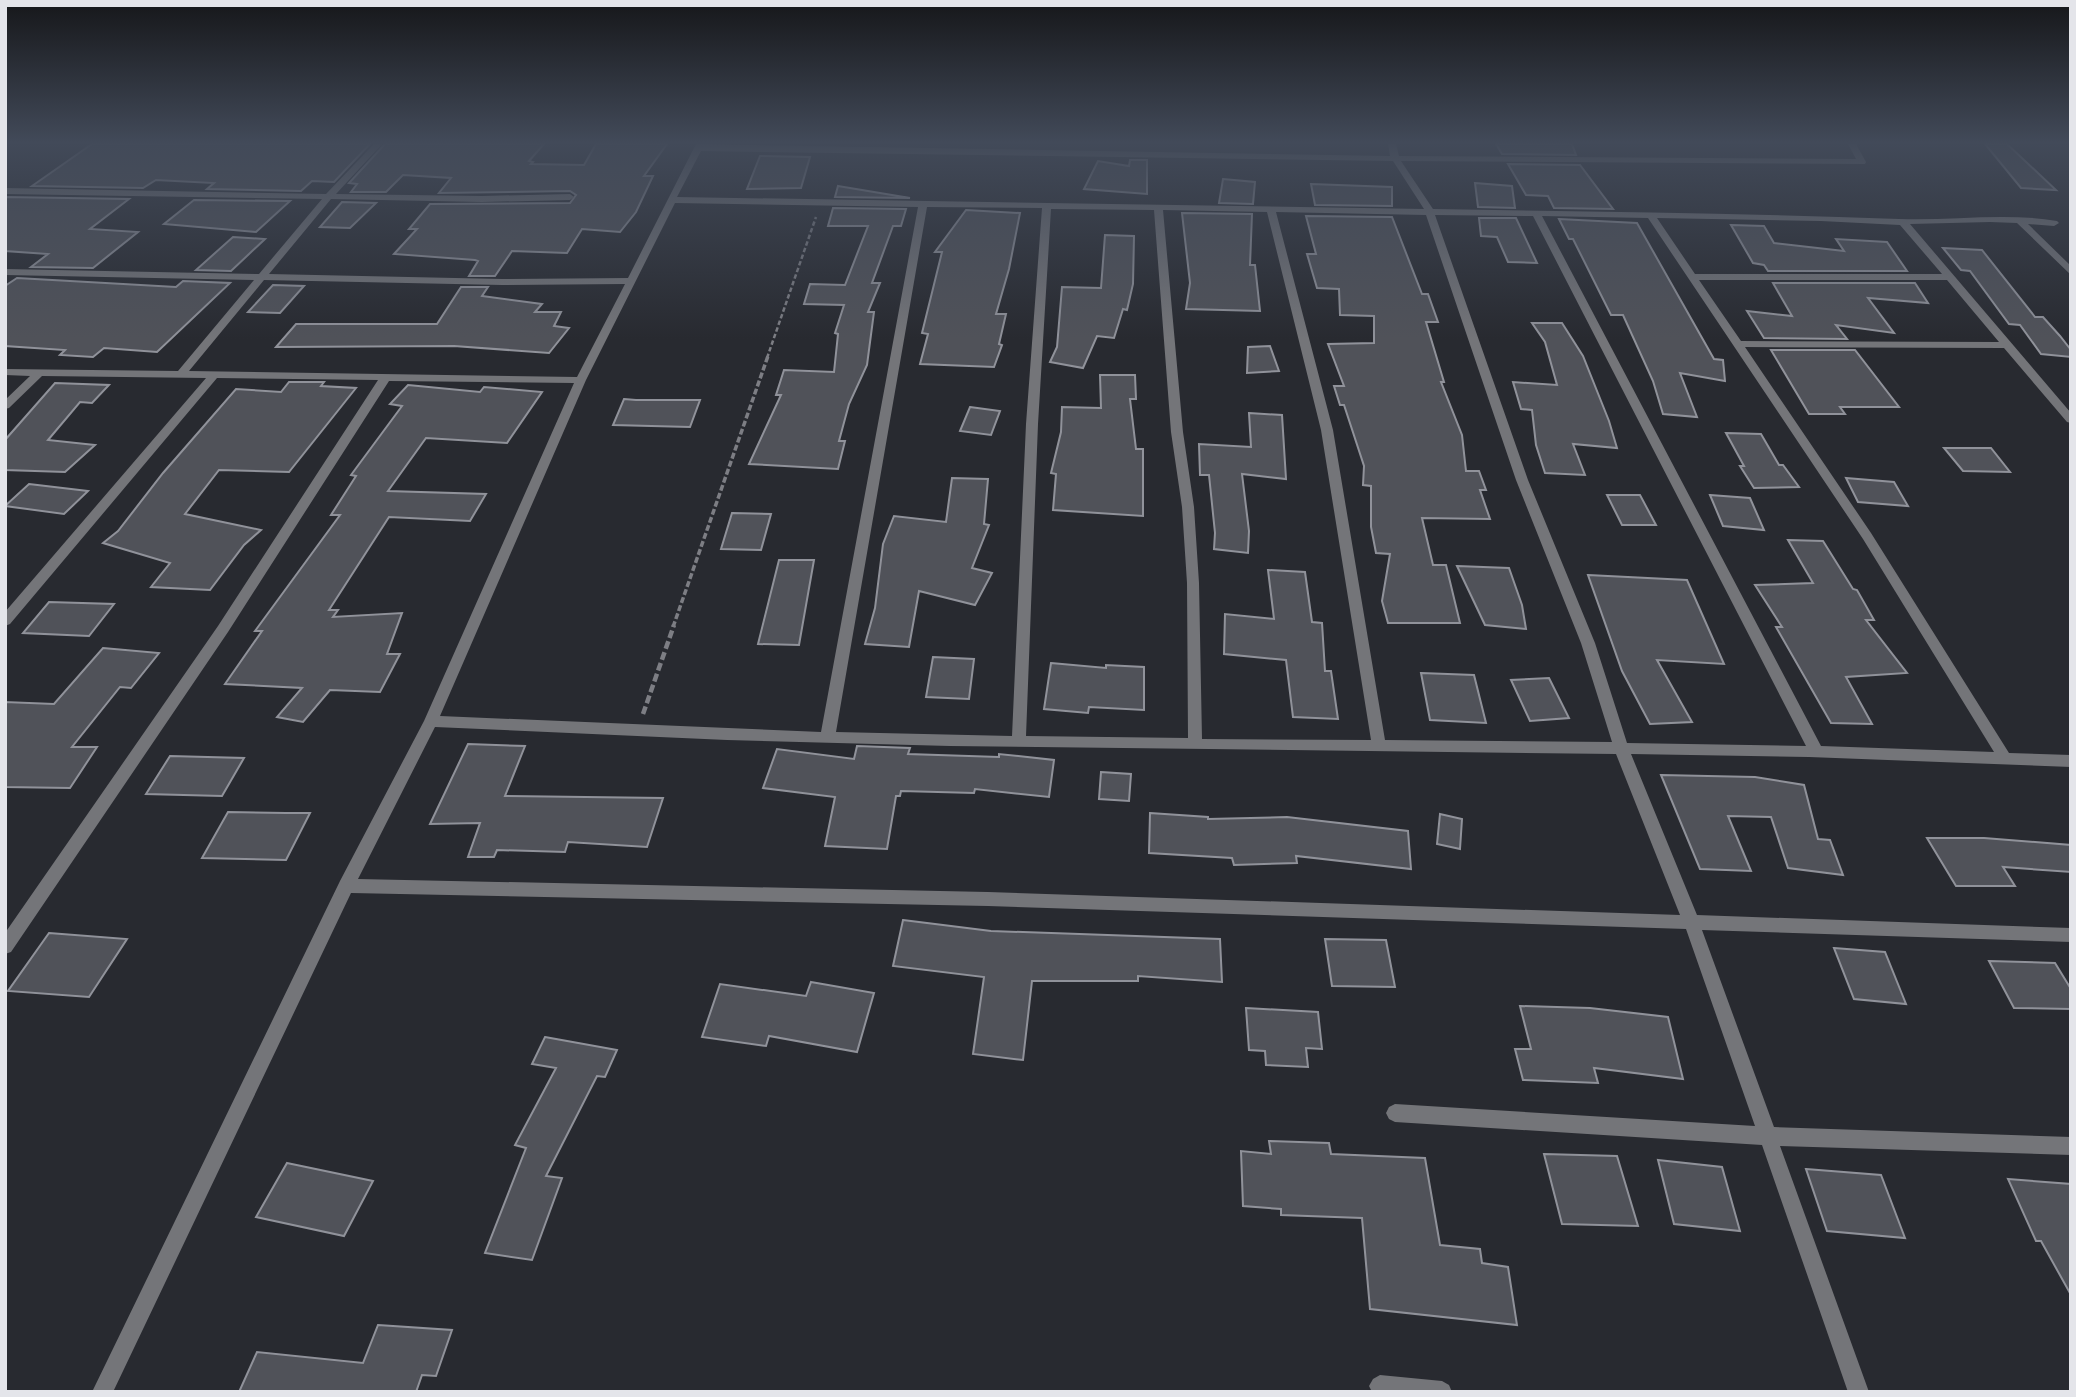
<svg xmlns="http://www.w3.org/2000/svg" width="2076" height="1397" font-family="'PT Sans Narrow',sans-serif">
  <style>
    .building { fill: #505259; stroke: #90929a; stroke-width: 2 }
    .lines { fill: none; stroke-linecap: round; stroke-linejoin: round }
    .path-far2 { stroke: #7d7e84; stroke-width: 2.5; stroke-dasharray: 4.5 2.5; stroke-linecap: butt }
    .path-far1 { stroke: #7d7e84; stroke-width: 3.5; stroke-dasharray: 6 2.5; stroke-linecap: butt }
    .path { stroke: #7d7e84; stroke-width: 4.5; stroke-dasharray: 8 3.5; stroke-linecap: butt }
    .minor { fill: #747579; fill-rule: evenodd }
  </style>
  <rect width="100%" height="100%" fill="#282a30"/>
  <g class="building">
    <polygon points="92,144 370,144 334,182 312,181 301,191 207,189 214,183 156,180 143,188 32,186"/>
    <polygon points="385,144 544,144 529,161 533,162 531,164 584,165 596,144 667,144 644,176 653,176 636,212 620,232 582,229 567,253 512,251 495,276 469,276 478,261 475,260 394,254 417,229 409,229 430,204 570,203 576,195 570,191 439,193 451,178 403,175 386,192 351,192 357,184 349,183"/>
    <polygon points="1496,144 1572,144 1576,155 1502,154"/>
    <polygon points="1985,144 2007,144 2056,190 2021,188"/>
    <polygon points="760,156 810,157 801,188 747,189"/>
    <polygon points="1130,160 1147,160 1147,194 1084,189 1098,161 1129,166"/>
    <polygon points="1508,164 1580,165 1613,209 1554,208 1548,196 1526,195"/>
    <polygon points="1223,179 1255,182 1253,204 1219,203"/>
    <polygon points="1475,183 1512,186 1515,208 1478,207"/>
    <polygon points="1311,184 1392,187 1392,206 1315,205"/>
    <polygon points="838,186 910,198 835,197"/>
    <polygon points="5,197 129,199 90,229 138,232 93,268 31,267 48,254 5,251"/>
    <polygon points="194,200 290,201 256,232 164,224"/>
    <polygon points="342,202 376,203 350,228 320,227"/>
    <polygon points="833,208 906,209 901,226 893,226 872,283 880,283 868,312 874,312 867,365 849,404 839,441 845,441 838,469 749,464 781,395 776,395 784,370 834,372 838,334 835,333 844,305 804,304 810,284 845,285 868,226 828,226"/>
    <polygon points="966,210 1020,213 1009,269 996,314 1006,314 999,344 1002,345 994,367 920,364 928,334 922,333 942,252 935,252"/>
    <polygon points="1182,213 1252,214 1250,265 1255,265 1260,311 1186,309 1190,283"/>
    <polygon points="1306,216 1392,217 1422,294 1428,294 1438,322 1426,322 1444,382 1441,382 1462,435 1466,471 1479,471 1486,490 1480,490 1490,519 1422,518 1433,565 1446,565 1460,623 1388,623 1382,601 1390,554 1376,553 1371,527 1371,486 1363,485 1364,466 1344,405 1340,405 1334,386 1344,386 1328,344 1374,343 1374,316 1340,315 1339,289 1317,288 1307,254 1316,254"/>
    <polygon points="1479,218 1516,218 1537,263 1508,262 1497,237 1481,236"/>
    <polygon points="1559,219 1637,223 1714,359 1723,360 1725,381 1680,373 1697,417 1663,414 1653,381 1623,315 1611,315 1573,239 1569,239"/>
    <polygon points="1731,225 1764,226 1774,243 1844,251 1836,239 1887,242 1907,271 1768,271 1764,265 1753,263"/>
    <polygon points="1105,235 1134,236 1133,284 1127,310 1123,309 1114,338 1097,336 1083,368 1050,362 1057,347 1062,287 1101,288"/>
    <polygon points="233,237 265,239 231,271 196,270"/>
    <polygon points="1943,248 1982,250 2035,317 2043,317 2060,336 2071,350 2071,357 2041,354 2020,325 2009,324 1970,271 1961,270"/>
    <polygon points="17,278 176,287 183,281 230,283 157,352 104,348 93,357 60,355 65,350 5,346 5,286"/>
    <polygon points="1773,283 1915,283 1928,303 1868,298 1894,333 1836,325 1847,339 1764,338 1747,311 1792,316"/>
    <polygon points="273,285 304,286 280,313 248,312"/>
    <polygon points="461,287 488,287 482,296 542,304 535,312 561,312 554,326 569,328 549,353 454,346 276,347 296,324 437,324"/>
    <polygon points="1532,323 1562,323 1583,356 1609,421 1617,448 1573,444 1585,475 1545,473 1536,445 1532,410 1521,409 1513,382 1557,385 1545,342"/>
    <polygon points="1270,346 1279,371 1247,373 1248,347"/>
    <polygon points="1771,350 1855,350 1899,407 1840,407 1845,414 1809,414"/>
    <polygon points="1100,375 1135,375 1136,399 1130,399 1136,449 1143,449 1143,516 1053,510 1056,474 1051,473 1061,432 1062,407 1101,408"/>
    <polygon points="289,382 324,382 321,386 356,388 289,472 219,470 185,514 261,530 244,545 210,590 151,587 170,563 103,543 118,531 163,473 236,389 281,392"/>
    <polygon points="55,383 109,385 92,403 80,402 48,440 95,445 65,472 5,470 5,440"/>
    <polygon points="408,385 480,392 484,387 542,392 507,443 426,438 388,491 486,494 470,521 389,517 329,610 338,610 333,617 402,613 387,654 400,654 380,692 330,690 303,722 277,717 302,688 225,684 262,631 255,631 340,515 331,515 356,476 351,475 402,406 390,404"/>
    <polygon points="624,399 636,400 700,400 690,427 613,425"/>
    <polygon points="970,407 1000,411 991,435 960,431"/>
    <polygon points="1249,413 1282,415 1286,479 1242,474 1249,531 1248,553 1214,549 1215,533 1209,475 1200,475 1199,444 1251,447"/>
    <polygon points="1726,433 1761,434 1779,465 1783,465 1799,487 1754,488 1740,466 1744,466"/>
    <polygon points="1944,448 1991,448 2010,472 1963,471"/>
    <polygon points="952,478 988,479 984,524 989,525 972,568 992,573 975,605 919,591 909,647 865,644 875,608 883,544 894,516 946,522"/>
    <polygon points="1846,478 1894,482 1908,506 1858,502"/>
    <polygon points="29,484 88,491 64,514 5,506"/>
    <polygon points="1607,495 1640,495 1656,525 1622,525"/>
    <polygon points="1710,495 1750,498 1764,530 1723,526"/>
    <polygon points="732,513 771,514 761,550 721,549"/>
    <polygon points="1788,540 1823,541 1853,589 1857,590 1874,620 1866,620 1907,673 1846,677 1872,724 1831,723 1776,627 1782,627 1755,585 1813,583"/>
    <polygon points="779,560 814,560 799,645 758,644"/>
    <polygon points="1457,566 1509,568 1522,605 1526,629 1485,625"/>
    <polygon points="1268,570 1305,572 1312,622 1322,623 1325,671 1331,671 1338,719 1293,717 1286,660 1224,654 1225,614 1274,619"/>
    <polygon points="1588,575 1687,580 1724,664 1657,660 1692,722 1650,724 1622,671"/>
    <polygon points="49,602 114,604 89,636 23,633"/>
    <polygon points="103,648 159,653 131,688 120,687 72,747 97,747 70,788 5,787 5,702 54,704"/>
    <polygon points="933,657 974,659 969,699 926,697"/>
    <polygon points="1051,663 1106,668 1106,665 1144,667 1144,710 1089,707 1088,713 1044,709"/>
    <polygon points="1421,673 1474,675 1486,723 1430,720"/>
    <polygon points="1549,678 1569,718 1530,721 1511,680"/>
    <polygon points="468,744 525,746 505,796 663,798 647,847 568,842 565,852 497,850 494,857 468,857 480,823 430,824"/>
    <polygon points="857,746 910,748 908,754 999,757 999,754 1054,760 1049,797 975,789 974,793 901,791 900,796 896,796 887,849 825,846 835,797 763,788 777,749 854,759"/>
    <polygon points="170,756 244,758 222,796 146,794"/>
    <polygon points="1101,772 1131,774 1129,801 1099,799"/>
    <polygon points="1661,775 1755,777 1804,785 1818,839 1830,840 1843,875 1788,868 1771,817 1728,816 1751,871 1700,869"/>
    <polygon points="228,812 286,813 310,813 286,860 202,858"/>
    <polygon points="1150,813 1208,817 1208,819 1287,817 1408,831 1411,869 1296,856 1297,863 1234,865 1232,858 1149,853"/>
    <polygon points="1440,814 1462,819 1460,849 1437,844"/>
    <polygon points="1927,838 1984,838 2071,845 2071,872 2003,867 2015,886 1956,886"/>
    <polygon points="903,920 991,931 1220,939 1222,982 1138,976 1138,981 1032,981 1023,1060 973,1054 984,977 893,966"/>
    <polygon points="49,933 127,939 89,997 8,991"/>
    <polygon points="1325,939 1386,940 1395,987 1332,986"/>
    <polygon points="1834,948 1885,952 1906,1004 1854,999"/>
    <polygon points="1989,961 2055,963 2071,989 2071,1009 2014,1008"/>
    <polygon points="811,982 874,993 857,1052 769,1036 766,1046 702,1037 720,984 806,996"/>
    <polygon points="1520,1006 1590,1008 1668,1017 1683,1079 1594,1068 1598,1083 1523,1080 1515,1049 1531,1049"/>
    <polygon points="1246,1008 1318,1012 1322,1049 1306,1048 1308,1067 1266,1065 1265,1051 1249,1050"/>
    <polygon points="545,1037 617,1050 605,1077 597,1076 546,1176 562,1178 532,1260 485,1253 526,1148 515,1145 556,1068 532,1064"/>
    <polygon points="1269,1141 1329,1143 1331,1154 1425,1158 1440,1245 1480,1249 1482,1263 1508,1267 1517,1325 1370,1309 1362,1218 1281,1215 1281,1209 1243,1206 1241,1151 1271,1154"/>
    <polygon points="1544,1154 1617,1156 1638,1226 1562,1224"/>
    <polygon points="1658,1160 1722,1167 1740,1231 1674,1224"/>
    <polygon points="287,1163 373,1181 344,1236 256,1217"/>
    <polygon points="1806,1169 1881,1175 1905,1238 1827,1231"/>
    <polygon points="2008,1179 2071,1184 2071,1295 2041,1241 2036,1241"/>
    <polygon points="378,1325 452,1330 436,1376 422,1375 416,1392 239,1392 257,1352 363,1363"/>
  </g>
  <g class="lines">
    <polyline class="path-far2" points="767,358 816,217"/>
    <polyline class="path-far1" points="673,627 768,356"/>
    <polyline class="path" points="643,714 674,625"/>
    <g class="minor">
      <path d="M374,144H382L336,194L482,196L570,194L574,197L570,200L482,202L331,199L269,274L502,279L628,278L696,144L1390,156L1388,144H1396L1399,156L1856,159L1848,144H1856L1866,162L1865,164L1401,161L1433,209C1588,212 1743,213 1899,219C1951,221 2005,212 2057,221L2059,223L2054,226L2028,224L2071,266V275L2017,223L1990,222L1910,224L2071,413V423L2067,422L2004,348L1745,347L1871,533L2009,753L2071,755V767L1809,757L1631,754L1697,915L2071,928V942L1702,930L1774,1127L2071,1137V1155L1780,1146L1869,1392H1848L1762,1145L1395,1122L1389,1119L1386,1113L1389,1107L1395,1104L1755,1126L1686,929L988,906L351,893L113,1392H92L340,881L424,721L574,383L389,381L228,632L11,952L5,954V933L218,626L378,380L217,378L10,624L5,626V612L206,378L42,376L9,408L5,409V400L30,376L5,375V369L178,371L254,280L5,275V269L259,274L322,199L5,194V188L326,194ZM701,151L1393,161L1424,209L677,197ZM675,203L918,207L821,732L440,716L586,380ZM927,207L1042,208L1026,424L1012,736L836,732ZM1051,209L1154,210L1171,432L1182,507L1187,583L1188,738L1026,736L1038,424ZM1163,210L1267,212L1321,430L1371,740L1202,739L1199,583L1194,507L1183,432ZM1276,212L1426,215L1516,480L1581,643L1612,742L1385,740L1333,430ZM1435,215L1533,216L1806,746L1627,743L1595,643L1528,480ZM1542,216L1648,218L1863,539L1994,752L1821,746ZM1657,218L1821,221L1900,225L1942,274H1695ZM264,280L502,285L625,284L577,377L189,371ZM1699,280H1947L1999,342L1741,341ZM435,727L727,740L950,746L1616,754L1680,915L988,892L358,879Z"/>
      <polygon points="1380,1375 1442,1381 1449,1385 1452,1392 1372,1392 1369,1386 1373,1379"/>
    </g>
  </g>
  <linearGradient id="sky" x2="0" y2="1"><stop stop-color="#16171a"/><stop offset="0.42" stop-color="#424a59"/><stop offset="1" stop-color="#424a59" stop-opacity="0"/></linearGradient>
  <rect width="2076" height="339" fill="url(#sky)"/>
  <rect width="2076" height="1397" fill="none" stroke="#e4e5ea" stroke-width="14"/>
</svg>
